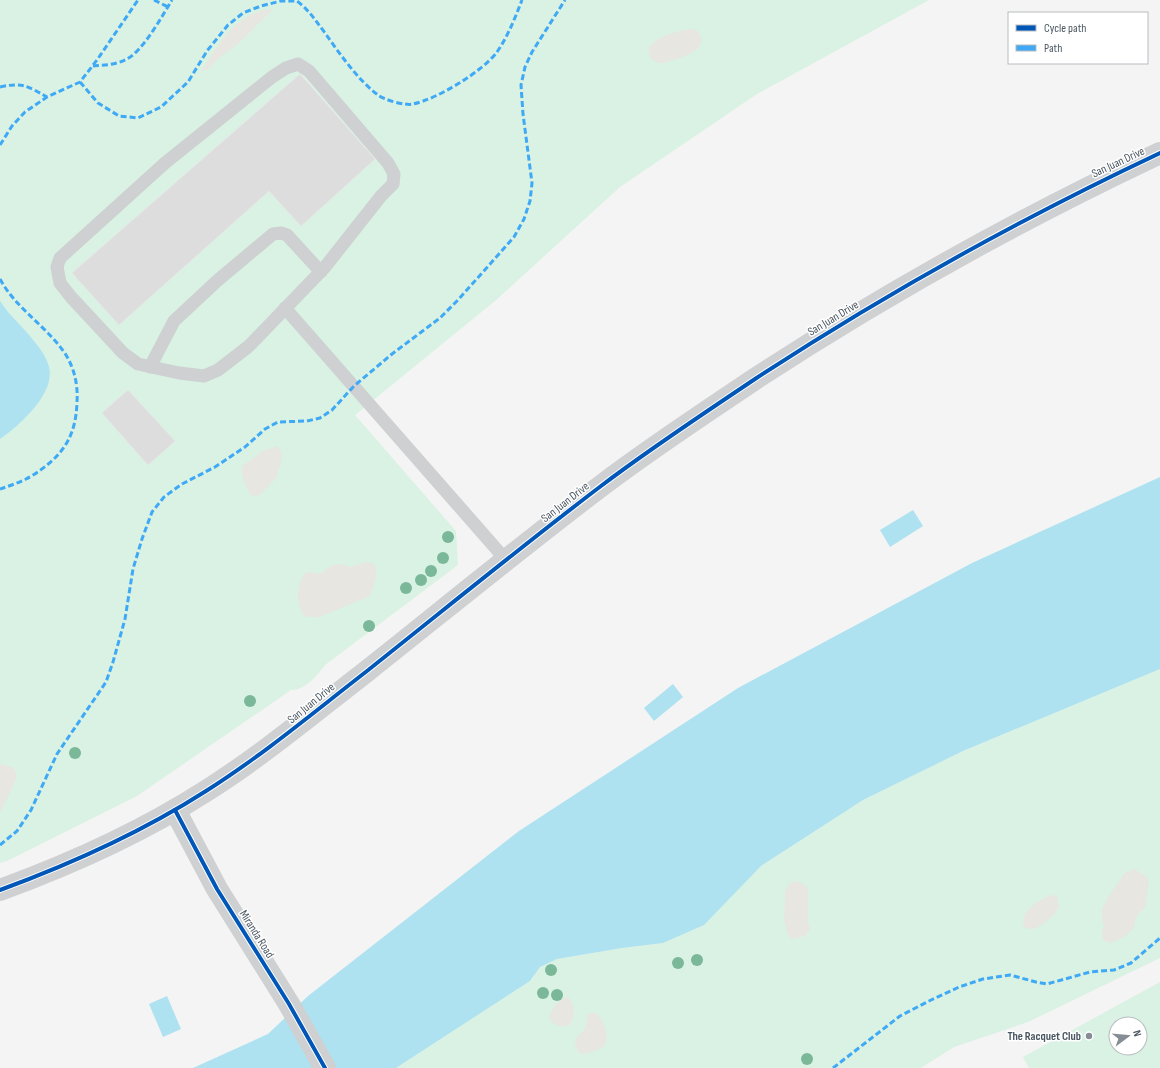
<svg xmlns="http://www.w3.org/2000/svg" width="1160" height="1068" font-family="'Sofia Sans Condensed',sans-serif">
  <style>
    .green { fill: #d9f2e3; fill-rule: evenodd }
    .sand { fill: #e7e6e1 }
    .water { fill: #aee2f0 }
    .building { fill: #ddddde; stroke: #e5e6e7 }
    .lines { fill: none; stroke-linecap: round; stroke-linejoin: round }
    .service { stroke: #ced0d2; stroke-width: 13 }
    .minor { stroke: #ced0d2; stroke-width: 22 }
    .quiet { stroke: #3fa9f5; stroke-width: 3; stroke-dasharray: 6 3; stroke-linecap: butt }
    .cycleway-casing { stroke: #fff; stroke-width: 6 }
    .cycleway { stroke: #0057b8; stroke-width: 4 }
    .tree { fill: #7ab899 }
    .poi-dot { fill: #868d94; stroke: #fff; stroke-width: 1.5 }
    .labels { text-anchor: middle; stroke-width: 3; stroke-linejoin: round; paint-order: stroke }
    .street-label { font-size: 12px; fill: #4a5661; stroke: #fff }
    .poi-label { font-size: 12px; font-weight: bold; fill: #4a5661; stroke: #fff; text-anchor: end }
  </style>
  <rect width="100%" height="100%" fill="#f4f4f4"/>
  <g class="green">
    <path d="M0,0H929L757,94L620,187L495,301L355,415L456,531L458,565L325,665C318,675 304,691 291,690L137,796L7,861L0,863Z"/>
    <polygon points="1160,669 1160,958 1028,1022 954,1047 921,1068 396,1068 530,981 540,967 557,959 622,948 663,943 703,925 761,866 863,800 963,751"/>
    <path d="M1160,982V1068H1029L1023,1057ZM1116,1024H1140V1048H1116Z"/>
  </g>
  <g class="sand">
    <path d="M274,8L238,44L220,57L207,70L201,71C214,53 227,27 247,17C256,12 265,10 274,8Z"/>
    <path d="M693,29L698,31C709,48 689,55 676,59C669,61 660,66 654,61C649,58 649,53 648,48C660,35 676,31 693,29Z"/>
    <path d="M278,446C286,456 278,466 277,477L263,492L257,496L251,495C245,485 241,477 242,466L263,451Z"/>
    <path d="M367,562L374,564C380,575 373,585 370,596L319,617H308L303,615C296,601 296,587 305,573L311,572L320,574C330,567 337,560 350,567Z"/>
    <polygon points="0,764 14,768 17,776 8,797 0,812"/>
    <path d="M1134,869L1143,874L1149,880L1145,908C1137,914 1135,918 1134,928L1124,937L1110,943L1103,940L1102,931L1104,926L1102,920V910L1108,897L1125,873Z"/>
    <polygon points="797,881 802,883 808,888 808,921 810,929 805,936 792,939 788,935 784,920 785,907 785,891 790,883"/>
    <path d="M1051,895L1057,896L1059,908C1052,917 1036,935 1024,927C1019,910 1039,901 1051,895Z"/>
    <path d="M568,997C576,1006 575,1015 570,1025C560,1028 554,1026 549,1017C553,1006 558,1000 568,997Z"/>
    <path d="M593,1012C603,1015 612,1040 603,1047C601,1049 597,1050 594,1051C589,1053 586,1054 579,1053C570,1036 579,1039 585,1028C586,1024 587,1019 588,1015Z"/>
  </g>
  <g class="water">
    <path d="M0,301C10,317 26,329 37,345C42,351 47,359 49,367C56,393 19,426 0,439Z"/>
    <polygon points="1160,477 1160,669 963,751 863,800 761,866 704,925 663,943 622,948 557,959 540,967 530,981 396,1068 193,1068 268,1034 308,996 519,831 738,688 972,563"/>
    <polygon points="913,510 923,526 890,547 880,530"/>
    <polygon points="673,684 683,697 654,721 644,708"/>
    <polygon points="167,996 181,1029 163,1037 149,1004"/>
  </g>
  <g class="building">
    <polygon points="300,74 375,159 301,226 269,191 119,325 72,273"/>
    <polygon points="128,390 175,441 148,465 102,413"/>
  </g>
  <g class="lines">
    <g class="service">
      <polygon points="298,64 309,71 388,163 394,174 393,184 381,196 325,267 249,346 218,370 204,376 179,373 138,364 123,353 71,297 60,283 57,267 60,258 165,163 272,77 286,68"/>
      <polyline points="285,308 506,560"/>
      <polyline points="150,367 174,321 218,280 273,234 281,233 287,235 321,272"/>
    </g>
    <g class="minor">
      <polyline points="175,810 217,889 289,1004 325,1068"/>
      <path d="M0,890C71,864 142,832 206,791C263,755 314,712 367,671C445,609 522,546 601,486C651,448 703,414 755,379C885,294 1020,219 1160,153"/>
    </g>
    <g class="quiet">
      <polyline points="154,0 168,7"/>
      <path d="M93,66C104,65 116,65 127,59C143,51 162,16 172,0"/>
      <path d="M80,82L98,103L119,116L138,118L161,107L188,82L207,51L228,25L243,13L261,6L281,1H297C309,10 316,21 325,33C340,54 357,79 378,95C384,100 406,106 413,104C437,99 482,72 497,52C508,36 515,18 522,0"/>
      <path d="M0,87C23,82 27,86 47,97"/>
      <polyline points="0,145 12,126 25,112 47,97 80,82 97,60 138,0"/>
      <path d="M0,279C16,309 48,327 66,355C75,370 78,386 77,402C76,434 65,453 39,471C35,474 30,477 26,479C18,483 9,486 0,489"/>
      <polyline points="0,845 17,831 31,810 57,754 106,682 113,662 125,619 133,569 142,539 152,512 164,497 182,484 215,467 245,447 265,429 278,422 307,421 320,418 332,410 354,386 392,354 440,318 458,300 514,237 524,219 530,201 532,183 523,114 521,85 525,67 532,52 565,0"/>
      <polyline points="833,1068 900,1016 931,1000 959,987 983,979 1010,975 1036,982 1047,984 1090,972 1114,970 1131,963 1160,938"/>
    </g>
    <defs>
      <g id="cycleway">
        <polyline points="175,810 217,889 289,1004 325,1068"/>
        <path d="M0,890C71,864 142,832 206,791C263,755 314,712 367,671C445,609 522,546 601,486C651,448 703,414 755,379C885,294 1020,219 1160,153"/>
      </g>
    </defs>
    <use href="#cycleway" class="cycleway-casing"/>
    <use href="#cycleway" class="cycleway"/>
  </g>
  <g class="tree">
    <circle cx="448" cy="537" r="6"/>
    <circle cx="443" cy="558" r="6"/>
    <circle cx="431" cy="571" r="6"/>
    <circle cx="421" cy="580" r="6"/>
    <circle cx="406" cy="588" r="6"/>
    <circle cx="369" cy="626" r="6"/>
    <circle cx="250" cy="701" r="6"/>
    <circle cx="75" cy="753" r="6"/>
    <circle cx="697" cy="960" r="6"/>
    <circle cx="678" cy="963" r="6"/>
    <circle cx="551" cy="970" r="6"/>
    <circle cx="543" cy="993" r="6"/>
    <circle cx="557" cy="995" r="6"/>
    <circle cx="807" cy="1059" r="6"/>
  </g>
  <circle class="poi-dot" cx="1089" cy="1036" r="4"/>
  <g class="labels">
    <g class="street-label">
      <text transform="translate(1118 162) rotate(-25)" y="4">San Juan Drive</text>
      <text transform="translate(833 318) rotate(-31)" y="4">San Juan Drive</text>
      <text transform="translate(565 502) rotate(-38)" y="4">San Juan Drive</text>
      <text transform="translate(311 703) rotate(-39)" y="4">San Juan Drive</text>
      <text transform="translate(257 934) rotate(58)" y="4">Miranda Road</text>
    </g>
    <g class="poi-label">
      <text x="1081" y="1040">The Racquet Club</text>
    </g>
  </g>
  <rect x="1008" y="12" width="140" height="52" fill="#ffffff" stroke="#b7bbc0"/>
  <rect x="1016" y="25" width="20" height="6" fill="#0057b8" stroke="#b7bbc0"/>
  <text x="1044" y="32" font-size="12" fill="#4a5661">Cycle path</text>
  <rect x="1016" y="45" width="20" height="6" fill="#3fa9f5" stroke="#b7bbc0"/>
  <text x="1044" y="52" font-size="12" fill="#4a5661">Path</text>
  <g transform="translate(1128 1036) rotate(74)"><circle r="19" fill="#ffffff" stroke="#b7bbc0"/>
  <path d="M0-3L7 15L0 10L-7 15Z" fill="#868d94"/>
  <text y="-6" font-size="11" font-weight="bold" text-anchor="middle" fill="#4a5661">N</text>
  </g>
</svg>
